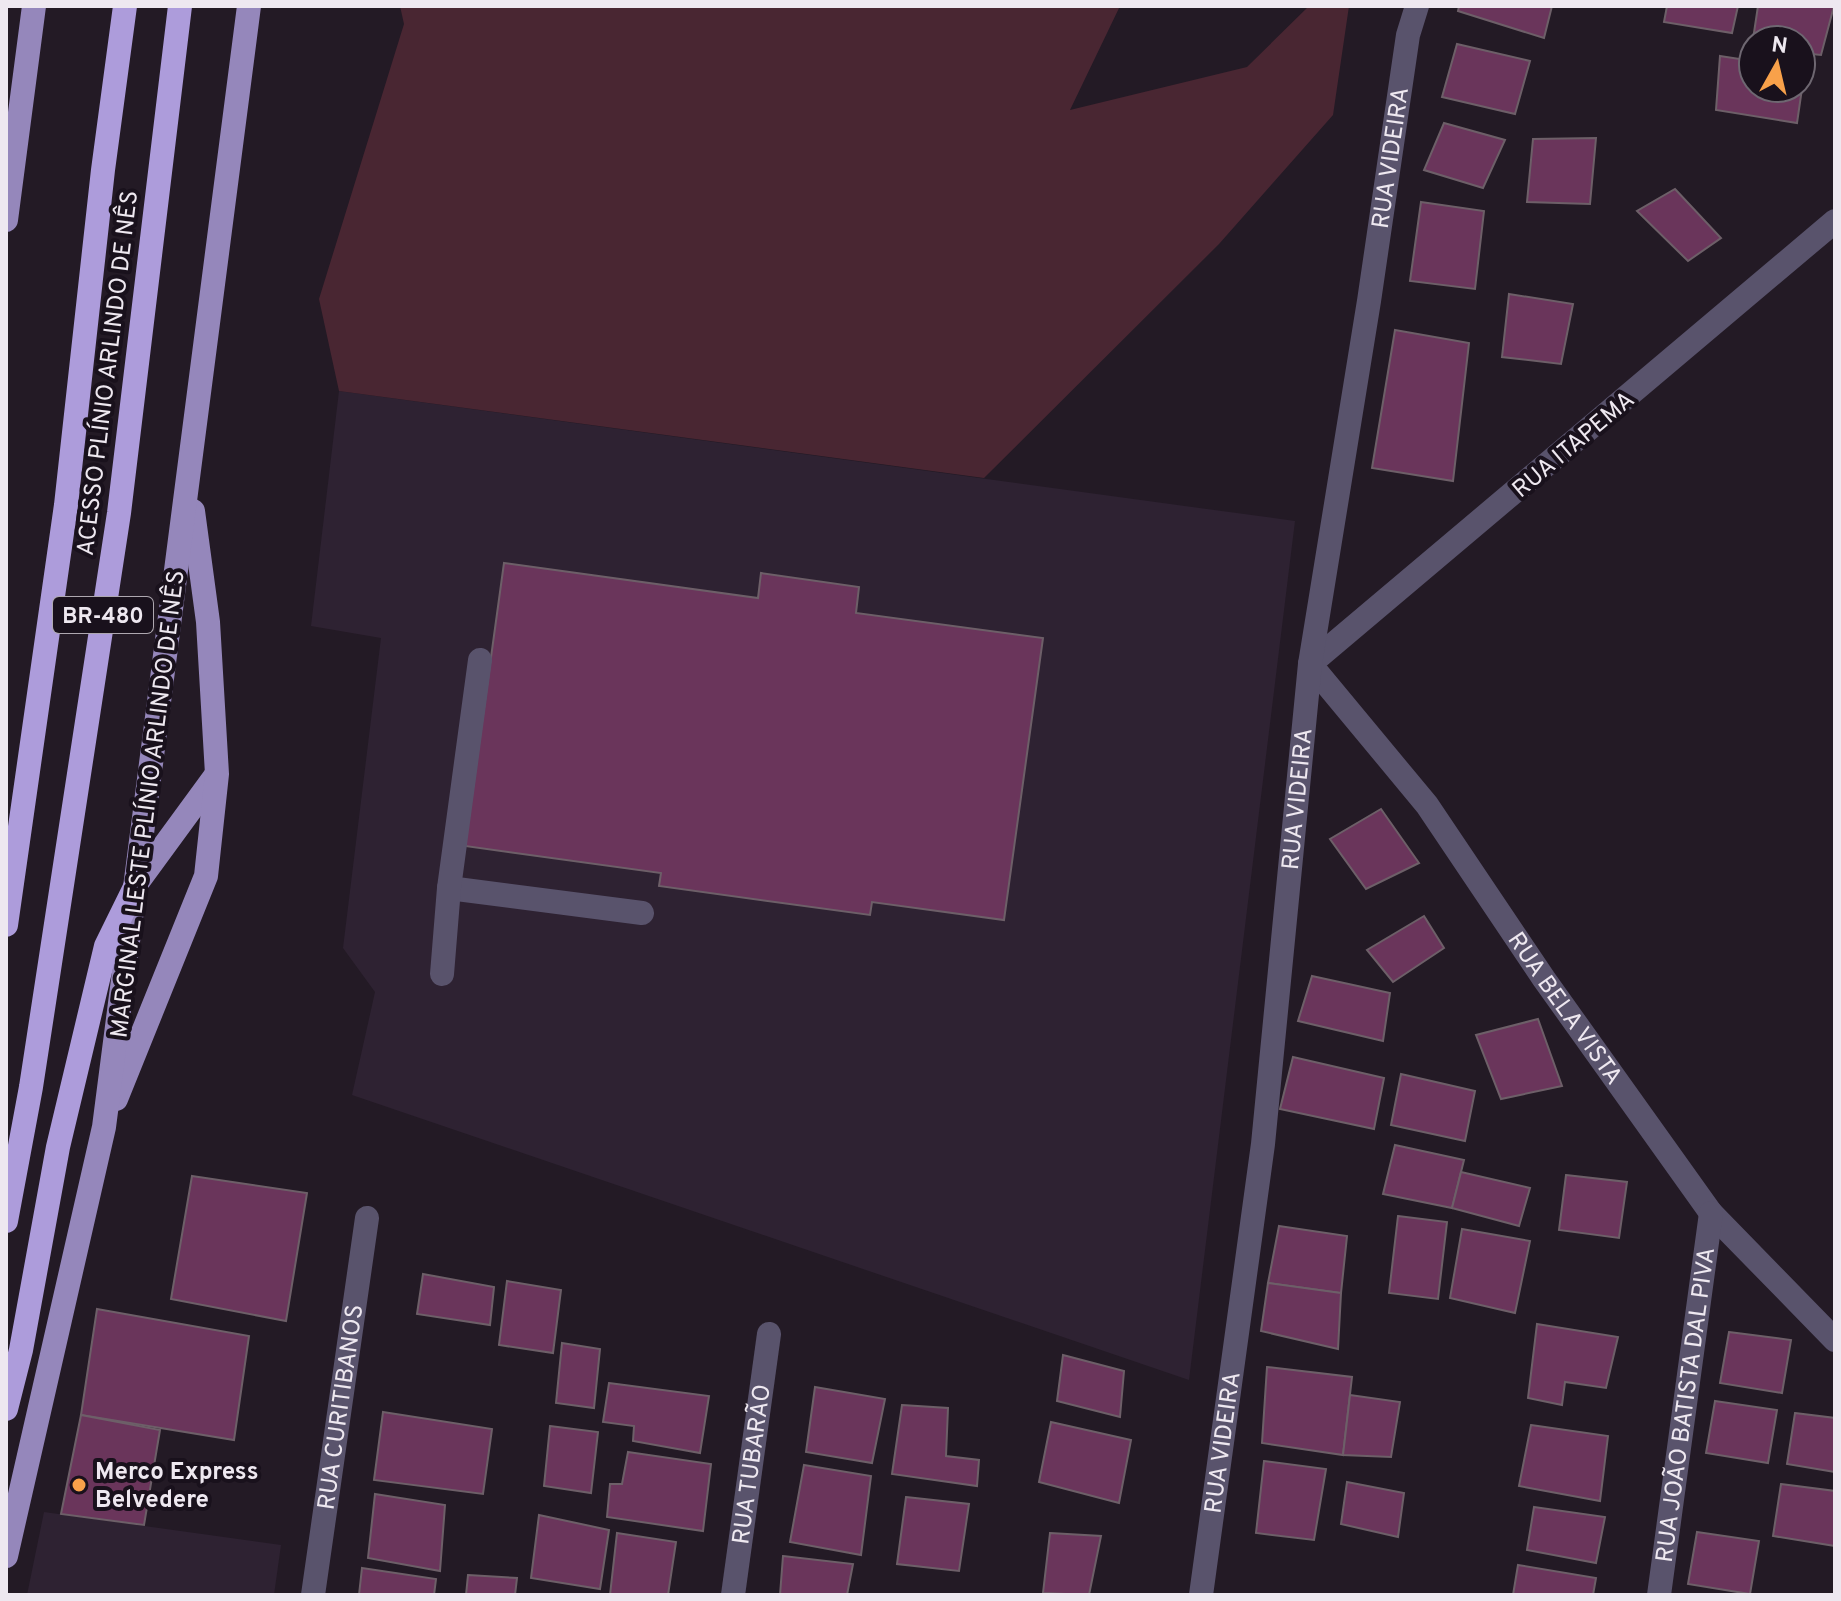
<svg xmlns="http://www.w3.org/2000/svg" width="1841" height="1601" font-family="Overpass,sans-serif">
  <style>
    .built { fill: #2e2232 }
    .green { fill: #492632 }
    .building { fill: #6a355b; stroke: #6d5f68; stroke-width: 2 }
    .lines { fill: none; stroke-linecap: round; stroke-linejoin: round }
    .minor { stroke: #59536c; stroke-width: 24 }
    .major { stroke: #9587bb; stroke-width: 24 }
    .highway { stroke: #ad9cdb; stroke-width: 24 }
    .poi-dot { fill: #f8a14a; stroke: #19111c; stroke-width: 3 }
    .labels { text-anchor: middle; stroke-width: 8; stroke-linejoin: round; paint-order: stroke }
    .shield { fill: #19111c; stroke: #aea8b0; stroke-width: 2 }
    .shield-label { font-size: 22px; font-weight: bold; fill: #eee8f0 }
    .street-label { font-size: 24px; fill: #eee8f0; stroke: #19111c }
    .poi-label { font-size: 24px; font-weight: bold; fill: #eee8f0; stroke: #19111c; text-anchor: start }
  </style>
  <rect width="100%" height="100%" fill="#231a25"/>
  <g class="built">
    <polygon points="339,391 1295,521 1189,1380 352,1095 375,992 343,948 381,638 311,626"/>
    <polygon points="44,1512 281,1545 274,1595 27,1595"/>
  </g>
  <polygon class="green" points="400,6 1120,6 1070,110 1247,67 1309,6 1349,6 1333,115 1219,244 984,478 339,391 319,299 404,24"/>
  <g class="building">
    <polygon points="1459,6 1552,6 1544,38 1458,11"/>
    <polygon points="1667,6 1738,6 1732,33 1664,22"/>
    <polygon points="1758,6 1834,6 1821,55 1801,53 1801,40 1753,40 1752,46"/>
    <polygon points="1457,44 1530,61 1515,114 1442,97"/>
    <polygon points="1720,56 1753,61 1753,88 1801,88 1801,68 1805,68 1797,123 1716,110"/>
    <polygon points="1444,123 1505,140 1483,188 1424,170"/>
    <polygon points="1596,138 1590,204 1527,202 1533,139"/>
    <polygon points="1675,189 1721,238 1688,261 1637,211"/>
    <polygon points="1421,202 1484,211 1475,289 1410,281"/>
    <polygon points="1509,294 1573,304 1561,364 1502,357"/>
    <polygon points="1395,330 1469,343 1453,481 1372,468"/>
    <polygon points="504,563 758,598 761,573 859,587 856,613 1043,638 1004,920 872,902 870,915 659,886 661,873 465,846"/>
    <polygon points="1381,809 1419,863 1366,889 1330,839"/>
    <polygon points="1424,916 1444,948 1393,982 1367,950"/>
    <polygon points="1312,976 1390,993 1383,1041 1298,1021"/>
    <polygon points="1538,1019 1562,1086 1501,1099 1476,1035"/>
    <polygon points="1293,1057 1384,1078 1374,1129 1280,1109"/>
    <polygon points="1401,1074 1475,1091 1465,1141 1391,1125"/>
    <polygon points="1395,1145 1464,1160 1452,1208 1383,1194"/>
    <polygon points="1461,1172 1530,1188 1519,1226 1452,1208"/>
    <polygon points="1566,1175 1627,1182 1619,1238 1559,1230"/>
    <polygon points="192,1176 307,1193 286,1321 171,1299"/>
    <polygon points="1398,1216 1447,1222 1438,1299 1389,1293"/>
    <polygon points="1279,1226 1347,1236 1341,1293 1268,1283"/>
    <polygon points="1462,1229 1530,1241 1515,1313 1450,1298"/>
    <polygon points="423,1274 494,1287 490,1325 417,1314"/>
    <polygon points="507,1281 561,1290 553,1353 499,1345"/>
    <polygon points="1268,1283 1341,1293 1338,1349 1261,1331"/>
    <polygon points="97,1309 249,1336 234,1440 81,1415"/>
    <polygon points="1537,1324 1618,1337 1606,1388 1565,1382 1562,1405 1528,1398"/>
    <polygon points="1729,1332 1791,1340 1782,1393 1720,1383"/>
    <polygon points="562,1343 600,1349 594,1408 556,1403"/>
    <polygon points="1063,1355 1124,1371 1120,1417 1057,1401"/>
    <polygon points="1267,1367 1352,1377 1343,1455 1262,1443"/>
    <polygon points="609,1383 709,1396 700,1453 633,1441 634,1426 603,1422"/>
    <polygon points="815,1387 885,1399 872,1463 806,1452"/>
    <polygon points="1350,1395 1400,1402 1391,1457 1343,1455"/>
    <polygon points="1715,1401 1777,1410 1768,1463 1706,1453"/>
    <polygon points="902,1405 948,1408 946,1456 979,1460 977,1486 892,1474"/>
    <polygon points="383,1412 492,1429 483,1494 374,1480"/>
    <polygon points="1795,1413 1835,1418 1835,1472 1787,1464"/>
    <polygon points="81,1415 160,1430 144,1525 61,1514"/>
    <polygon points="1051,1422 1131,1440 1119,1503 1039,1482"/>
    <polygon points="1531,1425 1608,1436 1600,1501 1519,1486"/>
    <polygon points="550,1426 598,1432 591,1493 544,1486"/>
    <polygon points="628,1452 711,1464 703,1531 607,1517 610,1484 622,1484"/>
    <polygon points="1264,1461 1326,1469 1314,1540 1256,1533"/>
    <polygon points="804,1465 871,1476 861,1555 790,1542"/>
    <polygon points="1347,1482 1404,1493 1398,1537 1341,1524"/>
    <polygon points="1781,1484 1835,1491 1835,1546 1773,1536"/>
    <polygon points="375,1494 445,1505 440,1571 368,1558"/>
    <polygon points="906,1497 969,1504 959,1571 897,1564"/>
    <polygon points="1534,1507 1605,1517 1596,1563 1527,1550"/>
    <polygon points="539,1515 609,1530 600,1589 531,1578"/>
    <polygon points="1697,1532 1759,1541 1750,1594 1688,1584"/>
    <polygon points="617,1533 676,1542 668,1595 610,1595"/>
    <polygon points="1050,1533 1101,1536 1089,1595 1043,1593"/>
    <polygon points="783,1556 853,1564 847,1595 780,1595"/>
    <polygon points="1518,1565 1596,1578 1593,1595 1513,1595"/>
    <polygon points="362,1568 436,1579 434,1595 359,1595"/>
    <polygon points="468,1575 517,1578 515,1595 466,1595"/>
  </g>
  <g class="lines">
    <g class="minor">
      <path id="s1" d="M1835,221L1310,664L1427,805L1544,979L1711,1213L1835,1340"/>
      <polyline points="449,888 642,913"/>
      <polyline points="442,974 449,888 480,660"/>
      <path id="s2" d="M313,1595L367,1218"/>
      <path id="s3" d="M733,1595L769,1334"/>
      <path id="s4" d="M1201,1595L1263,1144L1310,664L1369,301L1408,35L1417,6"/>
      <path id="s5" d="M1659,1595L1711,1213"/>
    </g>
    <g class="major">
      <polyline points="6,220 34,6"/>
      <polyline points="137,883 216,775"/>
      <polyline points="116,1099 206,876 217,774 208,622 193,511"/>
      <polyline points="6,1556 104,1127 249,6"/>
    </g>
    <g class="highway">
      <polyline points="6,925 66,505 103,170 125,6"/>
      <polyline points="6,1221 31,1087 119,513 180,6"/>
      <polyline points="6,1409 21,1350 58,1147 106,946 137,883"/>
    </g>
  </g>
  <circle class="poi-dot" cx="79" cy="1485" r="8"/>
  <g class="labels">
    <rect class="shield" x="53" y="597" width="100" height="36" rx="6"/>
    <g class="shield-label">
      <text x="103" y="623">BR-480</text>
    </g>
    <g class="street-label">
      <text dy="8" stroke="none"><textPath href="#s4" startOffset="1450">RUA VIDEIRA</textPath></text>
      <text transform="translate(107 373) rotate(-83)" y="8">ACESSO PLÍNIO ARLINDO DE NÊS</text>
      <text transform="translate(1573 444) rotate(-40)" y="8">RUA ITAPEMA</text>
      <text dy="8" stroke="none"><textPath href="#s4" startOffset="802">RUA VIDEIRA</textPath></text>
      <text transform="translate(147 804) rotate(-83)" y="8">MARGINAL LESTE PLÍNIO ARLINDO DE NÊS</text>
      <text dy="8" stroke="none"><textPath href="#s1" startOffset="1116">RUA BELA VISTA</textPath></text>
      <text dy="8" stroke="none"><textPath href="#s5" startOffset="192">RUA JOÃO BATISTA DAL PIVA</textPath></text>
      <text dy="8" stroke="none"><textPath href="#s2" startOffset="190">RUA CURITIBANOS</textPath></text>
      <text dy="8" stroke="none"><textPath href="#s4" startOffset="154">RUA VIDEIRA</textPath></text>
      <text dy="8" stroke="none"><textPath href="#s3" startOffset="132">RUA TUBARÃO</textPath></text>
    </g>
    <g class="poi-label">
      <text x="95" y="1479">Merco Express<tspan x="95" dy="28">Belvedere</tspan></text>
    </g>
  </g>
  <rect width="1841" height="1601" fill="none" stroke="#eee8f0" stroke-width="16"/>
  <g transform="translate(1777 64) rotate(8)"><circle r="38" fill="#19111c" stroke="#6e6771" stroke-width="2"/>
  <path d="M0-6L14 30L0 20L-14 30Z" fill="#f8a14a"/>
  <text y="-12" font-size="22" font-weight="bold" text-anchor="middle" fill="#eee8f0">N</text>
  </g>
</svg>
